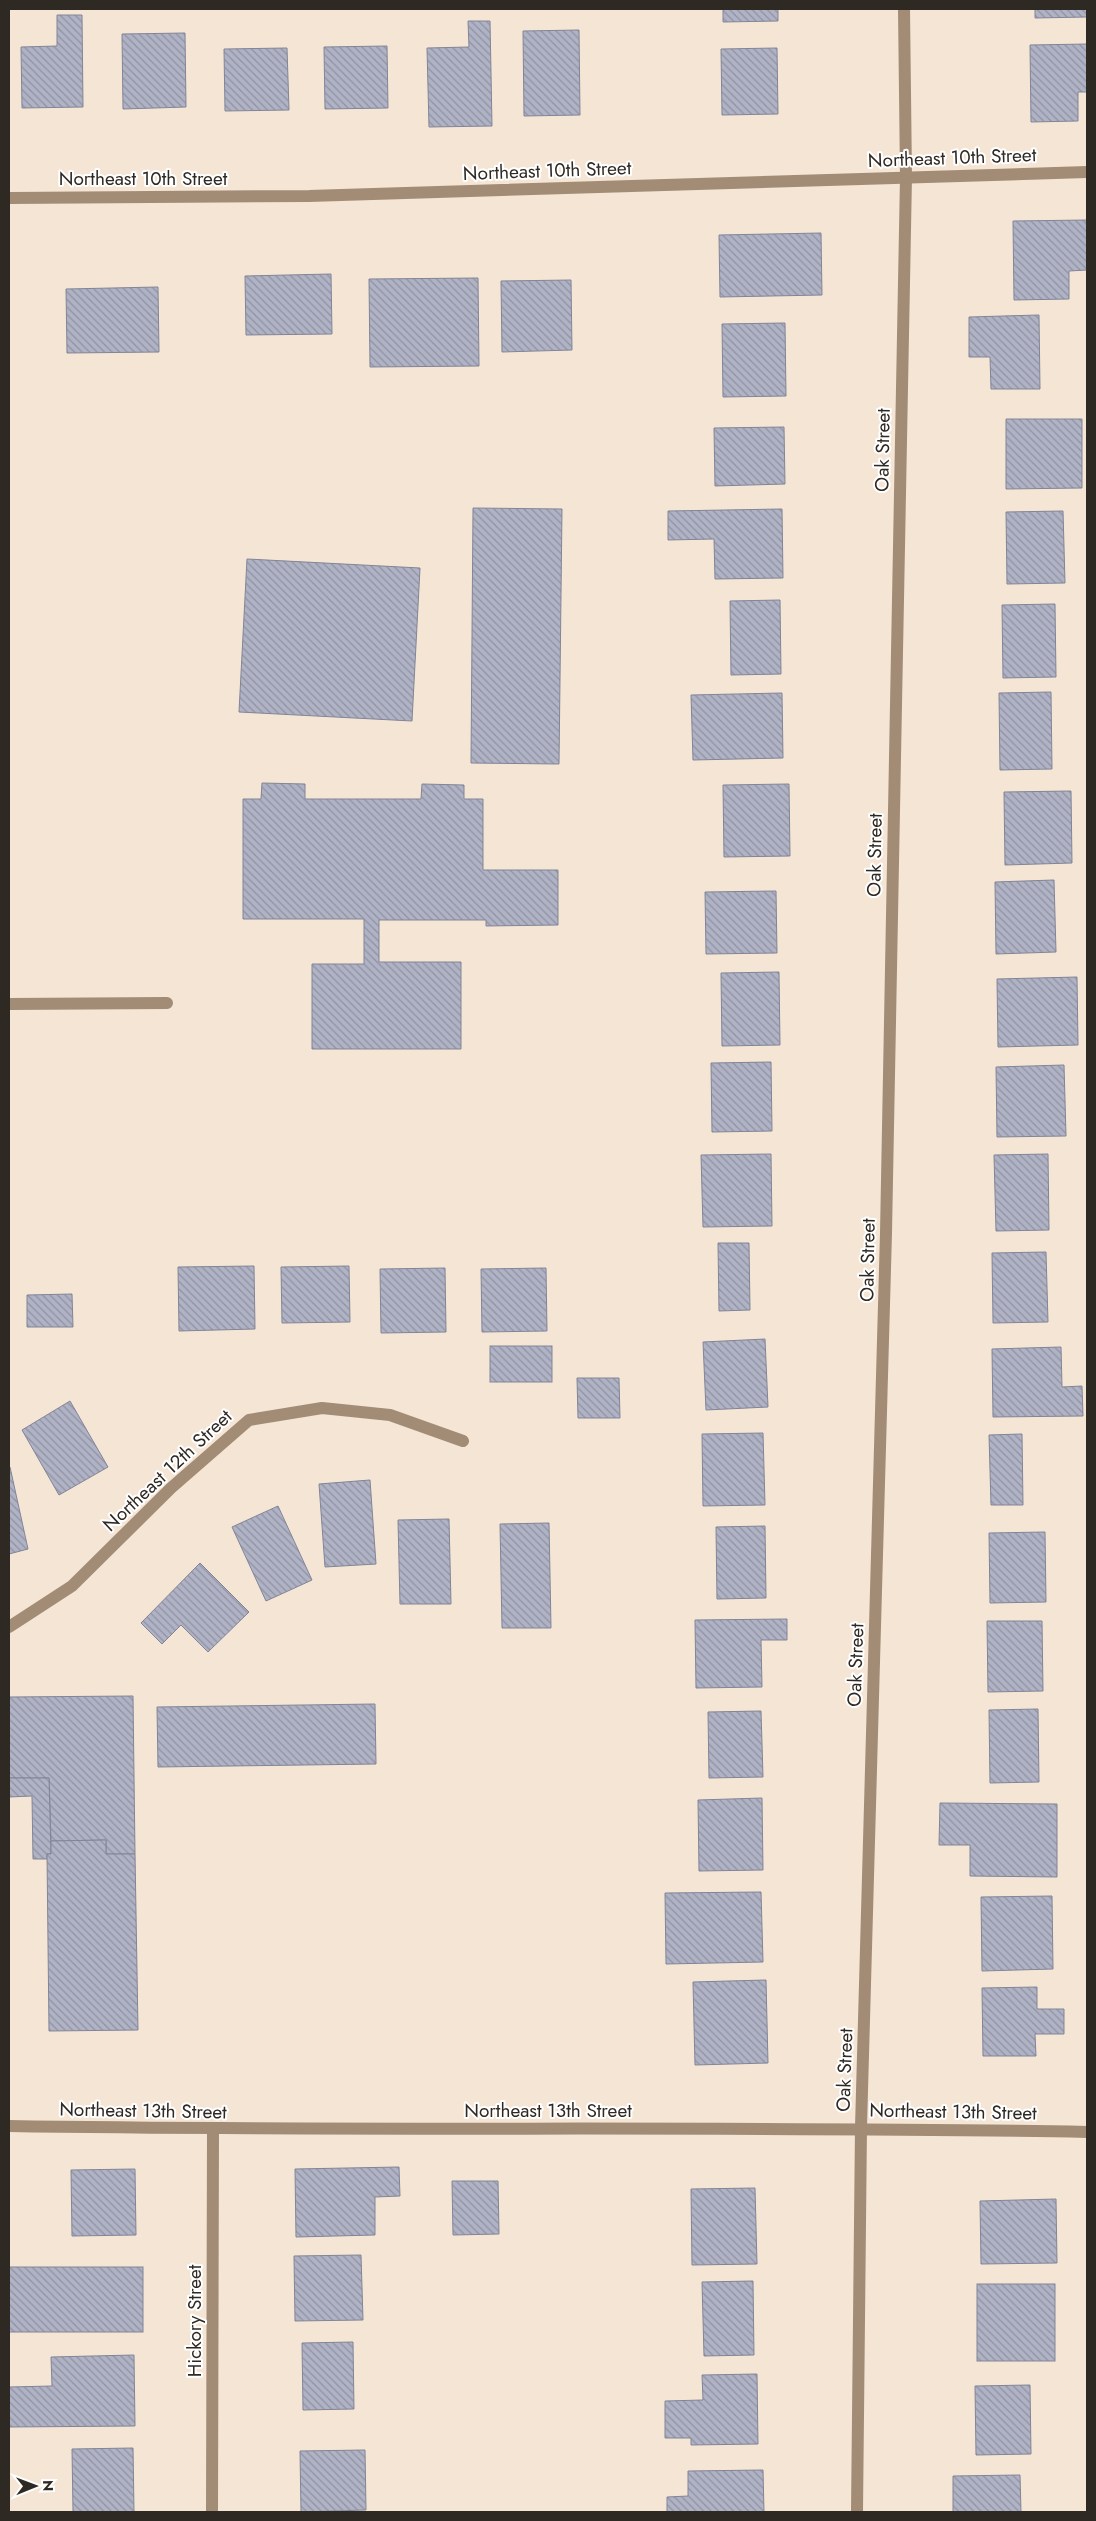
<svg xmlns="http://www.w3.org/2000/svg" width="1096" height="2521" font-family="Jost,sans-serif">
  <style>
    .building { fill: url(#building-back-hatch); stroke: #828597 }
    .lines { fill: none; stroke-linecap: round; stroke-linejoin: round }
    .minor { stroke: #a38c75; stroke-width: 12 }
    .labels { text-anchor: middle; stroke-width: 4; stroke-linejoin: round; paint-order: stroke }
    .street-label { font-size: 19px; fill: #2f2923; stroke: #fff }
  </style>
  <defs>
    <pattern id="building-back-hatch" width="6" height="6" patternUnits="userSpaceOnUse" patternTransform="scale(1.25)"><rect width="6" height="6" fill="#b0b3c6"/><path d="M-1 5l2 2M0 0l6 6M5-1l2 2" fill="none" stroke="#9092a0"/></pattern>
  </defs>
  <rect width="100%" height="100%" fill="#f5e5d5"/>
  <g class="building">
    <polygon points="723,9 778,9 778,21 723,22"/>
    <polygon points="1035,9 1087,9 1087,17 1035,18"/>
    <polygon points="57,15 82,15 83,107 22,108 21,47 57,46"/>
    <polygon points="468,21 490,21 492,126 429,127 427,48 469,47"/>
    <polygon points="579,30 580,115 524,116 523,31"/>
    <polygon points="185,33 186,107 123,109 122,34"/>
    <polygon points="1087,44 1087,92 1078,92 1078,121 1031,122 1030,45"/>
    <polygon points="387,46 388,108 325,109 324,47"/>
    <polygon points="287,48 289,110 225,111 224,49"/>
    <polygon points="777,48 778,114 722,115 721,49"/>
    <polygon points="1087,220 1087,270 1069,271 1069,299 1014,300 1013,221"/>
    <polygon points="821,233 822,295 720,297 719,235"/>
    <polygon points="331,274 332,334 246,335 245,276"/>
    <polygon points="478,278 479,366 370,367 369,279"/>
    <polygon points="571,280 572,350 502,352 501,281"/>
    <polygon points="158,287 159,352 67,353 66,289"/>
    <polygon points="1039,315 1040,389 991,389 990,357 969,357 969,317"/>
    <polygon points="785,323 786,396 723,397 722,324"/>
    <polygon points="1006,419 1082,419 1082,488 1006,489"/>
    <polygon points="784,427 785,484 715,486 714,428"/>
    <polygon points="473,508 562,509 559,764 471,763"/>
    <polygon points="782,509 783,578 715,579 714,539 668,540 668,511"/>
    <polygon points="1063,511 1065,583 1007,584 1006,512"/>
    <polygon points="247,559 420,568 412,721 239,712"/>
    <polygon points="780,600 781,674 731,675 730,601"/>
    <polygon points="1055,604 1056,677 1003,678 1002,605"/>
    <polygon points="1051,692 1052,769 1000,770 999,693"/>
    <polygon points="782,693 783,758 693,760 691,695"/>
    <polygon points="262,783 305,784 305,799 421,799 422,784 464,785 464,799 483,799 483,870 558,870 558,925 486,926 486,920 379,920 379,962 461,962 461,1049 312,1049 312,964 364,964 364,919 243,919 243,799 261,799"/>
    <polygon points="789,784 790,856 724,857 723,785"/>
    <polygon points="1071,791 1072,863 1005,865 1004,792"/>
    <polygon points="1054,880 1056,952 996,954 995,882"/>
    <polygon points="776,891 777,953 706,954 705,892"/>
    <polygon points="779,972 780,1045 722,1046 721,973"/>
    <polygon points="1077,977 1078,1045 998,1047 997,979"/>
    <polygon points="771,1062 772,1131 712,1132 711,1063"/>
    <polygon points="1064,1065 1066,1136 997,1137 996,1067"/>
    <polygon points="771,1154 772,1226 703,1227 701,1155"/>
    <polygon points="1048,1154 1049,1230 996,1231 994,1155"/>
    <polygon points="718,1243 749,1243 750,1310 719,1311"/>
    <polygon points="1046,1252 1048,1322 993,1323 992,1253"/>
    <polygon points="254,1266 255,1329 179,1331 178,1267"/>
    <polygon points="349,1266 350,1322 282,1323 281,1267"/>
    <polygon points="445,1268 446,1332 381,1333 380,1269"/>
    <polygon points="546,1268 547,1331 482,1332 481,1269"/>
    <polygon points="72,1294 73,1327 27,1327 27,1295"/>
    <polygon points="765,1339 768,1407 706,1410 703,1342"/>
    <rect x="490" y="1346" width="62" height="36"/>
    <polygon points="1061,1347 1062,1387 1082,1386 1083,1416 993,1417 992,1349"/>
    <polygon points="577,1378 619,1378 620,1418 578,1418"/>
    <polygon points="70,1401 108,1467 59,1495 22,1430"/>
    <polygon points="763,1433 765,1505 703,1506 702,1434"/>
    <polygon points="1022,1434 1023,1505 991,1505 989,1435"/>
    <polygon points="10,1467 28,1549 9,1554 9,1468"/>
    <polygon points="370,1480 376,1564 325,1567 319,1484"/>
    <polygon points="278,1506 312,1580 266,1601 232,1527"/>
    <polygon points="449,1519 451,1604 400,1604 398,1520"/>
    <polygon points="549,1523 551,1628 502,1628 500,1524"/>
    <polygon points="765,1526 766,1598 717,1599 716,1527"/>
    <polygon points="1045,1532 1046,1602 990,1603 989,1533"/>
    <polygon points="200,1563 249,1612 208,1652 181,1625 162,1644 141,1623"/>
    <polygon points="787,1619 787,1640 761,1640 762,1687 696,1688 695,1620"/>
    <polygon points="987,1621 1042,1621 1043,1691 988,1692"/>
    <polygon points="133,1696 135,1854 106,1854 106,1840 51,1841 49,1778 9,1778 9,1697"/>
    <polygon points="375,1704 376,1764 158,1767 157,1707"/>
    <polygon points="1038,1709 1039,1782 990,1783 989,1710"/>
    <polygon points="761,1711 763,1777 709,1778 708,1712"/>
    <polygon points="9,1778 49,1778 51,1854 47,1854 47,1859 33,1859 32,1796 9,1797"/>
    <polygon points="762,1798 763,1870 699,1871 698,1800"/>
    <polygon points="940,1803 1057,1804 1057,1877 970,1876 970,1845 939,1845"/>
    <polygon points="106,1840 106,1854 135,1854 138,2030 49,2031 47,1854 51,1854 51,1841"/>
    <polygon points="761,1892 763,1962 666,1964 665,1893"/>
    <polygon points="1052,1896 1053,1969 982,1971 981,1897"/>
    <polygon points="766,1980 768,2063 695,2065 693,1982"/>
    <polygon points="1037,1987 1037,2009 1064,2009 1064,2034 1035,2034 1036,2056 983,2056 982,1988"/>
    <polygon points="399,2167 400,2196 375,2197 375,2235 296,2237 295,2169"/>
    <polygon points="135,2169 136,2235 72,2236 71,2170"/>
    <polygon points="452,2181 498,2181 499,2234 453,2235"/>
    <polygon points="755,2188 757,2264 692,2265 691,2189"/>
    <polygon points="1056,2199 1057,2263 981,2264 980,2201"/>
    <polygon points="361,2255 363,2320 295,2321 294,2256"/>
    <rect x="9" y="2267" width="134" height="65"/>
    <polygon points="753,2281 754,2355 704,2356 702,2282"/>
    <rect x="977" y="2284" width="78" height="77"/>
    <polygon points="353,2342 354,2409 303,2410 302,2343"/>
    <polygon points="134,2355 135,2426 9,2427 9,2387 52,2386 51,2357"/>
    <polygon points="757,2374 758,2444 691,2445 691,2438 665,2438 665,2401 703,2400 702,2375"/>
    <polygon points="1030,2385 1031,2454 976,2455 975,2386"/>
    <polygon points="133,2448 134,2512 73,2512 72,2449"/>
    <polygon points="365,2450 366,2510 301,2512 300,2451"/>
    <polygon points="763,2470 764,2512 667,2512 667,2497 688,2496 688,2471"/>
    <polygon points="1020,2475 1021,2512 953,2512 953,2476"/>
  </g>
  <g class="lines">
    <g class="minor">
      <polyline points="9,198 309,196 1087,172"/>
      <polyline points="9,1004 167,1003"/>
      <polyline points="9,1627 72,1586 171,1488 249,1420 322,1408 390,1415 463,1441"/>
      <path d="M9,2126C368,2132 728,2125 1087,2132"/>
      <polyline points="212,2512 213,2130"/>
      <polyline points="857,2512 861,2127 886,1233 906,177 904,9"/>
    </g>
  </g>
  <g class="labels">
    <g class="street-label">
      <text transform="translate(952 157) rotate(-2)" y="7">Northeast 10th Street</text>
      <text transform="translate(547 170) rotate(-2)" y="7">Northeast 10th Street</text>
      <text x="143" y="185">Northeast 10th Street</text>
      <text transform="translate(882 450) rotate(-89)" y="7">Oak Street</text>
      <text transform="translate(874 855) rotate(-89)" y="7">Oak Street</text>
      <text transform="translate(867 1260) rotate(-89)" y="7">Oak Street</text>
      <text transform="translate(167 1470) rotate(-43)" y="7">Northeast 12th Street</text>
      <text transform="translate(855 1665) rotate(-88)" y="7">Oak Street</text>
      <text transform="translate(844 2070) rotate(-88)" y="7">Oak Street</text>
      <text transform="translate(143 2110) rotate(1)" y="7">Northeast 13th Street</text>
      <text x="548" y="2117">Northeast 13th Street</text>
      <text transform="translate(953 2111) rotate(1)" y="7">Northeast 13th Street</text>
      <text transform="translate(194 2321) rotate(-90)" y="7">Hickory Street</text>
    </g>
  </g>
  <rect width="1096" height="2521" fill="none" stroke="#2f2923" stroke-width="20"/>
  <g transform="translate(35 2486) rotate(89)" stroke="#ffffff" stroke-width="4" paint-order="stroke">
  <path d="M0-4L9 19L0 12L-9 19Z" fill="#2f2923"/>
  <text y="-8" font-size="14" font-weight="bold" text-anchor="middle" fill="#2f2923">N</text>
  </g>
</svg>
